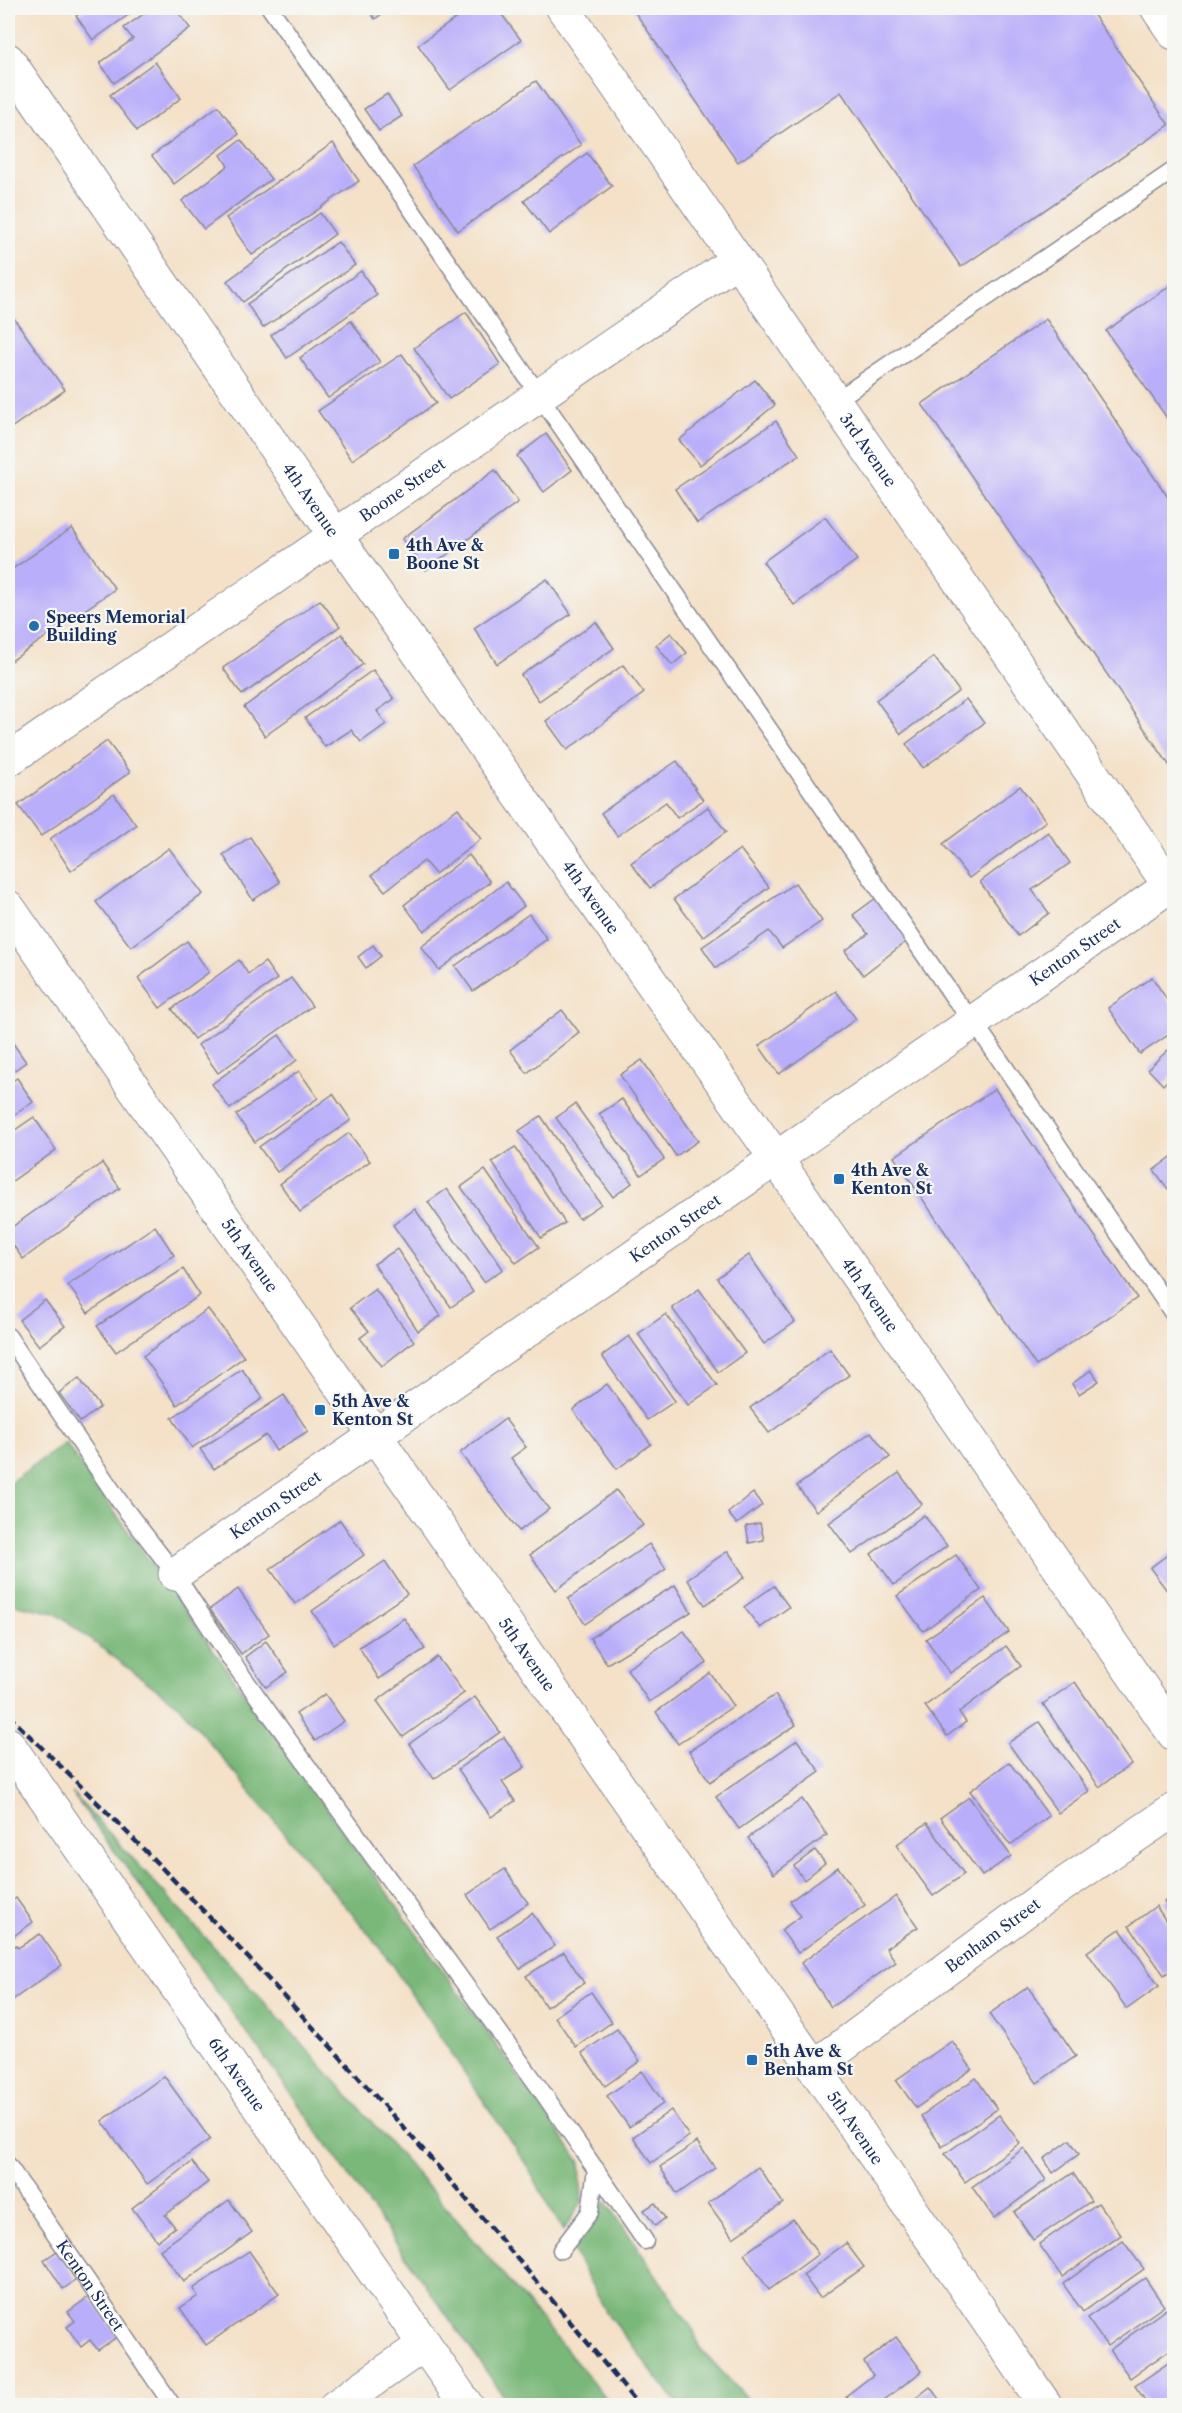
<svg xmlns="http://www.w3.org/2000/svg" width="1182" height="2413" font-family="'Libre Caslon Text',serif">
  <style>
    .forest { fill: #7ab879; stroke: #4a746c; stroke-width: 1.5 }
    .building { fill: #b9aefa }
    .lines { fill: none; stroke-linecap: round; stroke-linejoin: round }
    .lane-casing { stroke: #888893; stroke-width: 19 }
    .street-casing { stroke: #888893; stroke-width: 35 }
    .secondary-casing { stroke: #888893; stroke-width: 35 }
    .lane { stroke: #fff; stroke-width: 16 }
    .street { stroke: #fff; stroke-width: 33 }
    .secondary { stroke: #fff; stroke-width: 33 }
    .rail { stroke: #1b2f5e; stroke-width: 4.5; stroke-dasharray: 9 4.5; stroke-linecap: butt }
    .poi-dot { fill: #1f6fb2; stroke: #f6f6f2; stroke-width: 2 }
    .labels { text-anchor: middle; stroke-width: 4.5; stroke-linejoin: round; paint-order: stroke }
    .street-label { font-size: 16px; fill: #1b2f5e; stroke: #f6f6f2 }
    .poi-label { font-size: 16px; font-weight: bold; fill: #1b2f5e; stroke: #f6f6f2; text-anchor: start }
  </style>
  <rect width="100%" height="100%" fill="#f6f6f2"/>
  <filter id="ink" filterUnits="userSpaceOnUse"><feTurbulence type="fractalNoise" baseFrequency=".0167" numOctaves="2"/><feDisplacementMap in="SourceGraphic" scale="12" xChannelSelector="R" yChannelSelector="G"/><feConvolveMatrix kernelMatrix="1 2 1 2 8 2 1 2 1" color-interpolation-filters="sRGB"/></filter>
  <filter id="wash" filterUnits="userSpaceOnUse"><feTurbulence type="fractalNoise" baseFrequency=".008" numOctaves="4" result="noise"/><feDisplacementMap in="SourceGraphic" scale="24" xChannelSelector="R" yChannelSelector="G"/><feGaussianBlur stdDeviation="1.35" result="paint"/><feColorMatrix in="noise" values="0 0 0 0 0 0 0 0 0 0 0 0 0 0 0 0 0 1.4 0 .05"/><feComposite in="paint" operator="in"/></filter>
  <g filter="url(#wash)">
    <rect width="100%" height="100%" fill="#f4e1c8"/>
    <g class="forest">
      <polygon points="65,1443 580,2162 582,2202 563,2231 524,2161 379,1946 179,1706 55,1613 8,1603 8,1484"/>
      <path d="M72,1793C257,1992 441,2194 611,2405H510L290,2092Z"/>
      <polygon points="606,2201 694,2331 699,2347 753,2405 678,2405 607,2313 573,2251"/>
    </g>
    <g id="blocks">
      <g class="building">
        <polygon points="88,8 138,8 93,40 76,16"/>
        <polygon points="152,8 175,8 190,28 114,83 100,63 133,39 124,28"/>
        <polygon points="367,8 390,8 375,19"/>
        <polygon points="471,8 497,8 521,40 450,90 418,45"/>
        <polygon points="632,8 1089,8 1169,125 961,267 841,92 738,162"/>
        <polygon points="155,62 181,98 137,131 110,95"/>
        <polygon points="536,81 581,145 458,231 413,166"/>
        <polygon points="387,94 402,116 379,131 364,109"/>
        <polygon points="218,106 239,134 174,184 152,156"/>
        <polygon points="241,140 271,179 204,229 182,201 228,166 221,155"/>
        <polygon points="333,143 359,181 252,255 226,218"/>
        <polygon points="587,153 612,186 549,234 524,201"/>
        <polygon points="320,213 335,234 243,302 227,281"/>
        <polygon points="338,242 355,265 263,328 247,304"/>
        <polygon points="361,271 377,295 287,358 271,335"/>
        <polygon points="1174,283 1174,428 1106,331"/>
        <polygon points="8,310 65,390 8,430"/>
        <polygon points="466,312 500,364 449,399 414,348"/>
        <polygon points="1046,319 1174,506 1174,772 922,404"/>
        <polygon points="351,321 380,362 328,398 300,358"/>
        <polygon points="402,354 436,403 352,460 318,411"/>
        <polygon points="755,380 775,405 700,465 679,440"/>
        <polygon points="776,421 799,455 697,523 675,489"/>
        <polygon points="546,434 572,470 544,492 517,456"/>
        <polygon points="495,470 518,502 426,570 402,539"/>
        <polygon points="825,517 857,560 794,605 763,562"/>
        <polygon points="72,528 115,589 8,663 8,572"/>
        <polygon points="547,579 571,614 497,664 474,628"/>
        <polygon points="320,600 340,626 242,695 223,668"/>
        <polygon points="596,622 614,648 539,701 521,675"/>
        <polygon points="671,633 687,653 672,665 656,645"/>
        <polygon points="342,634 363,664 265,736 244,707"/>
        <polygon points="934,657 959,691 901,734 876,700"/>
        <polygon points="623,665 644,693 567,750 546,721"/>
        <polygon points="373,670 394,699 377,711 386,724 361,742 351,730 325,747 305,718"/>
        <polygon points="966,699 984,723 923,768 906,744"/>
        <polygon points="107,741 130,772 41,836 18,805"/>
        <polygon points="677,761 703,800 677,818 666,802 617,836 601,813"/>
        <polygon points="1020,786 1046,821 969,878 943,844"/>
        <polygon points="114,794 136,825 71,871 50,839"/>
        <polygon points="708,807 726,832 650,888 631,863"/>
        <polygon points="458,808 481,839 435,874 424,861 385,891 372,875"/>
        <polygon points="1048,832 1070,863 1032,890 1049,913 1018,936 980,882"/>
        <polygon points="250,837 280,882 253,900 223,855"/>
        <polygon points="169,848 203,894 131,947 96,902"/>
        <polygon points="740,849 769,887 703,937 674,899"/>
        <polygon points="469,855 490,882 424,931 404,905"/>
        <polygon points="506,882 524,906 439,970 421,947"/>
        <polygon points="795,883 822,921 782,948 769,931 716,968 702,947"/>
        <polygon points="876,898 908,940 863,975 845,951 868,934 853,915"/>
        <polygon points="529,914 547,939 473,991 455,966"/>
        <polygon points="187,941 209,972 160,1008 138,978"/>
        <polygon points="373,945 381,956 366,968 358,957"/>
        <polygon points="239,960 248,974 265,962 277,979 194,1039 172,1009"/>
        <polygon points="1152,977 1174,1010 1174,1031 1140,1054 1108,1008"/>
        <polygon points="291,978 312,1006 218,1073 198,1045"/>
        <polygon points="836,991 856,1019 779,1074 759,1046"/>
        <polygon points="562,1010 579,1032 527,1073 510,1050"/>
        <polygon points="279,1035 297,1060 230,1109 212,1084"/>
        <polygon points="8,1036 26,1062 8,1075"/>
        <polygon points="1168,1050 1174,1057 1174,1074 1163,1085 1148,1069"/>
        <polygon points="642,1060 698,1141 676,1156 620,1075"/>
        <polygon points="299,1071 318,1098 255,1142 236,1115"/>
        <polygon points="17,1078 33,1102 8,1119 8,1084"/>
        <polygon points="995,1089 1137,1298 1036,1366 894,1157"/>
        <polygon points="333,1094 351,1120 277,1172 259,1147"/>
        <polygon points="622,1099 664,1159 641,1175 599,1114"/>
        <polygon points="575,1104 632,1183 613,1197 556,1118"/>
        <polygon points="541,1116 601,1204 579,1219 519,1131"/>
        <polygon points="34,1117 56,1150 8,1184 8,1135"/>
        <polygon points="349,1133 370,1161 300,1212 280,1184"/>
        <polygon points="515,1147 565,1223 541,1238 492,1162"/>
        <polygon points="1174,1155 1174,1184 1168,1189 1154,1170"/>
        <polygon points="102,1163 120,1188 23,1259 8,1238 8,1230"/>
        <polygon points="485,1170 539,1247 516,1263 461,1187"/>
        <polygon points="447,1189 503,1269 484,1282 428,1202"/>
        <polygon points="415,1209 473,1292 451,1307 393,1225"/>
        <polygon points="155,1226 174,1255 88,1313 68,1285"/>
        <polygon points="397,1249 441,1316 418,1331 374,1264"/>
        <polygon points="749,1255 795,1322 764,1344 717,1278"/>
        <polygon points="183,1269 200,1295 116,1352 97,1326"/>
        <polygon points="375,1289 414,1341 382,1366 360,1338 369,1331 350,1308"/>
        <polygon points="699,1289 745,1353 718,1372 672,1308"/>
        <polygon points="45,1300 65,1326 39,1346 19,1320"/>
        <polygon points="208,1309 244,1357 177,1405 143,1356"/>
        <polygon points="666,1314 717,1385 688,1405 638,1334"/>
        <polygon points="629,1336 675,1401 647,1420 602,1356"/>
        <polygon points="830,1349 849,1375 769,1433 750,1408"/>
        <polygon points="242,1369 263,1398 192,1448 172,1418"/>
        <polygon points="1091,1370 1099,1381 1079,1394 1072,1384"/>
        <polygon points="79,1378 100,1407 80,1422 59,1393"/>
        <polygon points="607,1384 651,1444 617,1469 573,1410"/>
        <polygon points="284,1395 308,1431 276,1451 266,1435 214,1469 200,1449"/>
        <polygon points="505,1419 526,1447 511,1458 549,1509 519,1531 460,1453"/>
        <polygon points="871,1432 890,1457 816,1511 797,1486"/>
        <polygon points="899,1473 922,1504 852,1554 829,1523"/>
        <polygon points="616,1490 643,1525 556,1590 530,1555"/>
        <polygon points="753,1493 762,1505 737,1524 728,1513"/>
        <polygon points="924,1515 947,1546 894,1585 871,1554"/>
        <polygon points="340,1520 364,1555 295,1604 270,1569"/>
        <polygon points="760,1523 764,1540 749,1543 746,1526"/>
        <polygon points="649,1544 666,1569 585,1624 568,1599"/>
        <polygon points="1174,1550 1174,1600 1150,1568"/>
        <polygon points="728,1551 745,1577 705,1605 687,1579"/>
        <polygon points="956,1555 981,1590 923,1631 897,1596"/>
        <polygon points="385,1561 407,1594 334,1644 312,1611"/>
        <polygon points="675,1585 691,1612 607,1664 590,1638"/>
        <polygon points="774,1586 789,1607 760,1628 744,1607"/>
        <polygon points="238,1589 269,1634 241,1654 210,1609"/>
        <polygon points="985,1598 1009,1632 950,1673 926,1639"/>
        <polygon points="404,1618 425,1649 379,1679 359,1647"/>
        <polygon points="684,1631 707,1663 649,1702 627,1669"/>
        <polygon points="266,1641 288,1672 266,1687 245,1657"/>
        <polygon points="1006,1646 1021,1666 959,1712 966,1722 947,1736 925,1706"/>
        <polygon points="437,1657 464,1693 403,1737 377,1701"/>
        <polygon points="710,1673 733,1706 678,1744 656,1712"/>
        <polygon points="1075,1682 1131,1764 1099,1787 1043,1704"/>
        <polygon points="325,1694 344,1721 315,1741 296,1714"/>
        <polygon points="775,1695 796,1725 710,1782 689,1751"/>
        <polygon points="475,1697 500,1732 434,1779 409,1744"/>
        <polygon points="1039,1722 1089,1791 1058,1813 1008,1743"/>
        <polygon points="504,1737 525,1767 502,1782 515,1801 491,1817 458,1769"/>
        <polygon points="797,1740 820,1772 739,1829 716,1797"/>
        <polygon points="1009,1762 1049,1816 1010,1845 970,1791"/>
        <polygon points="969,1797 1011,1856 982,1876 940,1818"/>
        <polygon points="802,1799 827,1835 774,1874 748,1838"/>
        <polygon points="927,1823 964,1874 933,1896 896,1845"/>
        <polygon points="815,1850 825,1863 804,1880 794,1866"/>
        <polygon points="838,1867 865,1905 798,1953 781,1930 801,1916 790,1901"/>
        <polygon points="505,1869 528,1903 490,1929 467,1895"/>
        <polygon points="1174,1895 1174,1917 1164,1902"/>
        <polygon points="896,1896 918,1927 886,1948 896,1962 831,2007 801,1963"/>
        <polygon points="16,1898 33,1922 8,1940 8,1904"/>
        <polygon points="1156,1906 1174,1933 1174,1968 1164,1975 1129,1926"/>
        <polygon points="532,1913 555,1946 520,1969 497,1936"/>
        <polygon points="1120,1929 1159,1986 1127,2009 1087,1952"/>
        <polygon points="40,1934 62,1965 8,2003 8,1950 16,1945 18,1948"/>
        <polygon points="564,1952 584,1983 546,2007 526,1976"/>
        <polygon points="1028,1987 1076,2056 1037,2083 989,2014"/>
        <polygon points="591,1992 612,2022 576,2047 555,2017"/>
        <polygon points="617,2029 640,2061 605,2086 582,2053"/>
        <polygon points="952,2041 972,2069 916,2108 896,2080"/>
        <polygon points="642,2071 664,2103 629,2127 607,2096"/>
        <polygon points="164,2076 210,2139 147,2184 102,2121"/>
        <polygon points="976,2078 997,2109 942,2147 921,2116"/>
        <polygon points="671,2110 689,2136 651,2163 633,2137"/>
        <polygon points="999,2115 1020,2143 965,2182 945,2154"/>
        <polygon points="1070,2140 1079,2154 1053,2173 1044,2159"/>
        <polygon points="697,2142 715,2168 677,2194 660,2167"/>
        <polygon points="1024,2148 1046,2180 994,2218 972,2187"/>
        <polygon points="192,2162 208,2182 165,2215 175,2227 157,2241 132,2208"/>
        <polygon points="758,2167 783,2203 733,2238 708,2203"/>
        <polygon points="1073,2173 1091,2201 1033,2240 1014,2212"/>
        <polygon points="229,2200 252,2232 184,2282 160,2250"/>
        <polygon points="655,2203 665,2218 655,2226 644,2210"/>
        <polygon points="1098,2203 1121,2235 1062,2277 1039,2244"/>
        <polygon points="793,2219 818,2254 769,2290 744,2254"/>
        <polygon points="1123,2241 1144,2269 1083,2312 1063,2284"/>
        <polygon points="846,2243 864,2267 820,2298 803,2275"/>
        <polygon points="57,2251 76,2280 63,2289 44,2260"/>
        <polygon points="249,2251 279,2294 206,2345 180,2308 198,2296 193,2289"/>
        <polygon points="1145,2278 1164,2306 1107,2346 1087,2318"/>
        <polygon points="90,2296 118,2336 98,2350 90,2340 81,2347 67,2327 75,2321 68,2312"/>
        <polygon points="1166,2309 1174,2321 1174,2347 1130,2378 1110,2350"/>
        <polygon points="896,2337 922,2371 876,2406 853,2406 846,2396 873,2375 864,2362"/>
        <polygon points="1174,2359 1174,2406 1149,2406 1135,2386"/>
        <polygon points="930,2387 944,2406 906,2406"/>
      </g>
    </g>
  </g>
  <g filter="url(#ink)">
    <use href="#blocks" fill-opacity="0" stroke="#888893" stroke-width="1.5"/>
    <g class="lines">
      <defs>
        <g id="lane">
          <polyline points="270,8 409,206 954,998 974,1022 1174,1315"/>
          <polyline points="835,401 1174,170"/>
          <polyline points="8,1336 122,1505 175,1574 231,1660 541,2090 645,2241"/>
          <path id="s1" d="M8,2165L173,2406"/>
          <polyline points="561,2250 590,2212 596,2169"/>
        </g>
        <g id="street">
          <path id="s2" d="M563,8L1174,892"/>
          <polyline points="1157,8 1174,33"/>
          <path id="s3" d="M8,760L737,260"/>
          <path id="s4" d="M8,907L814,2067L1046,2406"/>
          <path id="s5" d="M175,1574L1174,883"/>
          <path id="s6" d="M8,1744L467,2406"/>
          <path id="s7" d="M814,2067L1036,1903L1174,1810"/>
          <polyline points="336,2406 425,2344"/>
        </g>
        <g id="secondary">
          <path id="s8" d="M8,60L335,535L777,1160L1174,1734"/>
        </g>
      </defs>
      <use href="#lane" class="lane-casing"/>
      <use href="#street" class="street-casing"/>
      <use href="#secondary" class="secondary-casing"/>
      <use href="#lane" class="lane"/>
      <use href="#street" class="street"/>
      <use href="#secondary" class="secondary"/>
      <path class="rail" d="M8,1715C233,1932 443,2163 639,2406"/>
    </g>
  </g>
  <g class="poi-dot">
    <rect x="388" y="548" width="12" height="12" rx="3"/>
    <circle cx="34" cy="626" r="6"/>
    <rect x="833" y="1173" width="12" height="12" rx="3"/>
    <rect x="314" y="1404" width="12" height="12" rx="3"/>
    <rect x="746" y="2054" width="12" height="12" rx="3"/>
  </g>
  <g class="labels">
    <g class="street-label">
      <text dy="6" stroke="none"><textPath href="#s2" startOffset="537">3rd Avenue</textPath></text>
      <text dy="6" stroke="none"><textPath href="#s3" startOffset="478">Boone Street</textPath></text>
      <text dy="6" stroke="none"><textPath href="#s8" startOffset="534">4th Avenue</textPath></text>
      <text dy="6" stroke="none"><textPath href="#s8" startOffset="1020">4th Avenue</textPath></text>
      <text dy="6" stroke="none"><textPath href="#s5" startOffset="1094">Kenton Street</textPath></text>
      <text dy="6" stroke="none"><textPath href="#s5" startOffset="608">Kenton Street</textPath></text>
      <text dy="6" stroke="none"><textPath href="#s4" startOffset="424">5th Avenue</textPath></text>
      <text dy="6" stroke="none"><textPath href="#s8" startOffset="1506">4th Avenue</textPath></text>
      <text dy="6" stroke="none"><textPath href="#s5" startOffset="122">Kenton Street</textPath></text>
      <text dy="6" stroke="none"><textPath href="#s4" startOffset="910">5th Avenue</textPath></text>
      <text dy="6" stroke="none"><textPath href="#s7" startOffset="222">Benham Street</textPath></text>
      <text dy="6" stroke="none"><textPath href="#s6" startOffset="402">6th Avenue</textPath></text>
      <text dy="6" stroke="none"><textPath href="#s4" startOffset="1486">5th Avenue</textPath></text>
      <text dy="6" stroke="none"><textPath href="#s1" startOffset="146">Kenton Street</textPath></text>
    </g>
    <g class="poi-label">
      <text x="406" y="551">4th Ave &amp;<tspan x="406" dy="18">Boone St</tspan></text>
      <text x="46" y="623">Speers Memorial<tspan x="46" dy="18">Building</tspan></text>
      <text x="851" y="1176">4th Ave &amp;<tspan x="851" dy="18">Kenton St</tspan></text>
      <text x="332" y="1407">5th Ave &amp;<tspan x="332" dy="18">Kenton St</tspan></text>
      <text x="764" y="2057">5th Ave &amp;<tspan x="764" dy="18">Benham St</tspan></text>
    </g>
  </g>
  <rect width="1182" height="2413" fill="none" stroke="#f6f6f2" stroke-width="30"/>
</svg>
